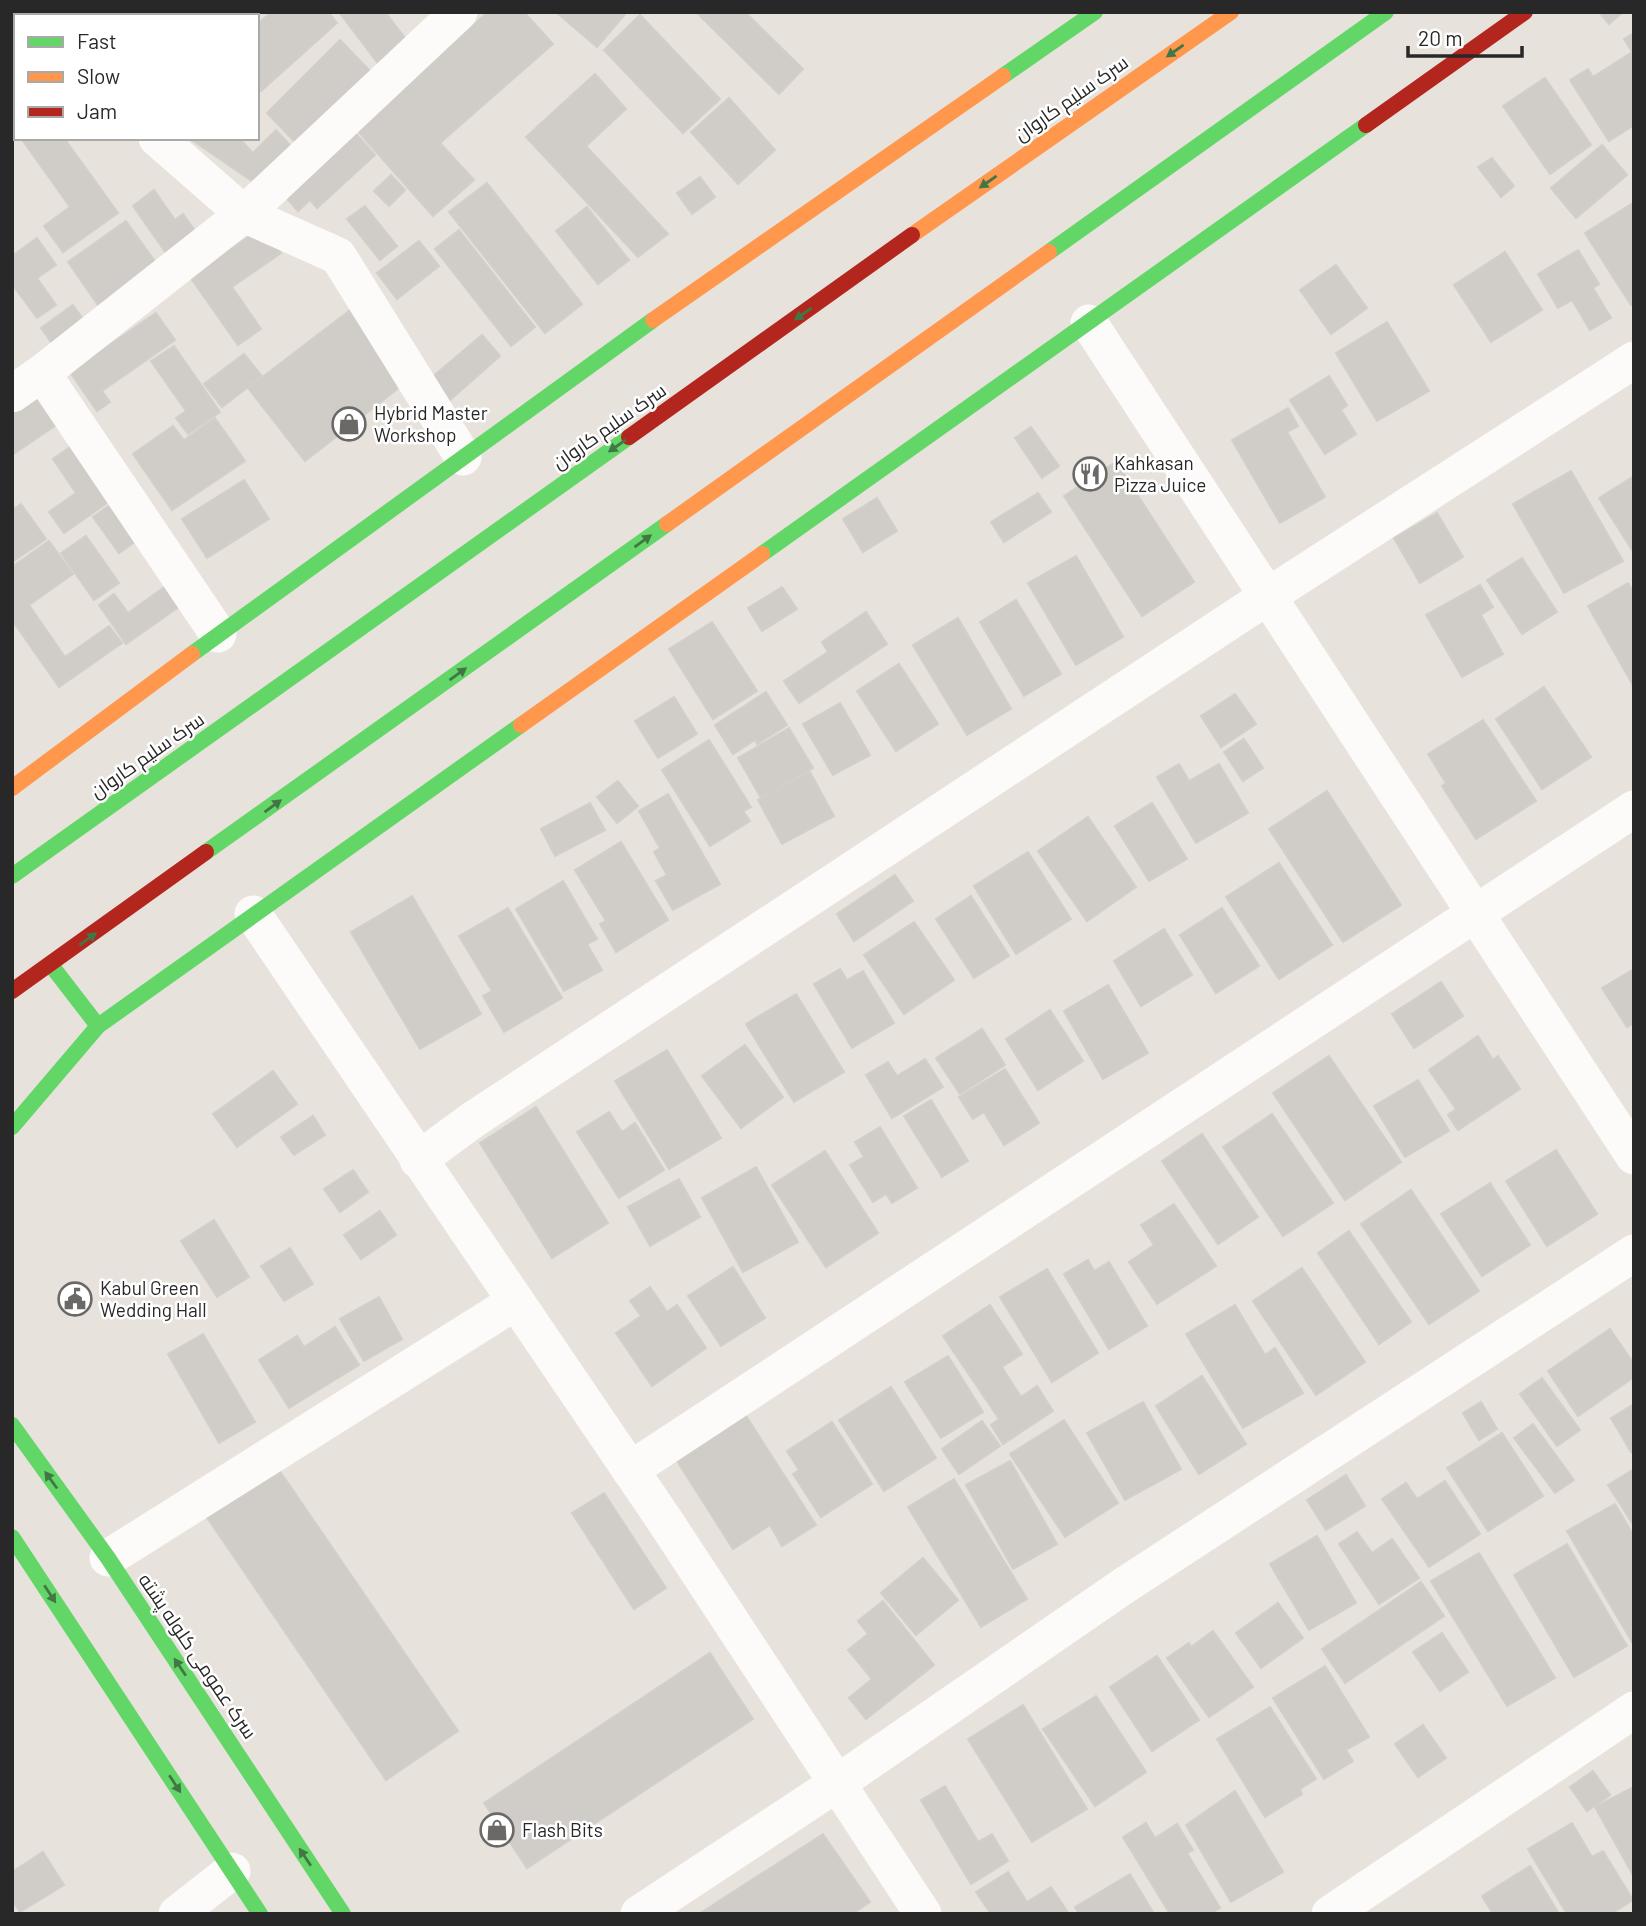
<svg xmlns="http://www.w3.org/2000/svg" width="1646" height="1926" font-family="Barlow,Cairo,sans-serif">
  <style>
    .building { fill: #d0ccc8; stroke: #d2cec9; stroke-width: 2 }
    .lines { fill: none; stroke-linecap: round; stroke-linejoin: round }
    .street { stroke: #fcfbfa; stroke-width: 37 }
    .fast { stroke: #63d668; stroke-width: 16 }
    .slow { stroke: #ff974d; stroke-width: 16 }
    .jam { stroke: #b3261e; stroke-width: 16 }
    .oneway { fill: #437645 }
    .labels { text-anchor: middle; stroke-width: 5; stroke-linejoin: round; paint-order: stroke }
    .street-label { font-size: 19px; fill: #282828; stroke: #fff }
    .poi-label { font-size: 19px; fill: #282828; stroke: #fff; text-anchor: start }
  </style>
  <rect width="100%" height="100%" fill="#e8e2dc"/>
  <g class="building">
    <polygon points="136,12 215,12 219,16 132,16"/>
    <polygon points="271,12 328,12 337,23 261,91 257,81 257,25"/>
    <polygon points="339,12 385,12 409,43 380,66"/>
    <polygon points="488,12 524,12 553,44 440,143 474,180 433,216 356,129"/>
    <polygon points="556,12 627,12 597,47"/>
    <polygon points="696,12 745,12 803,69 779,94"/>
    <polygon points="1599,12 1623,12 1609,24"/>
    <polygon points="640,15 720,99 683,133 604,50"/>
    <polygon points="1634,33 1634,125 1609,141 1570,80 1588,69 1593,77 1632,52 1624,39"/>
    <polygon points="340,40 374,75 301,148 267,113"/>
    <polygon points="12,65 16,70 16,135 12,130"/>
    <polygon points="595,74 626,109 586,146 668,234 638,257 526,137"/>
    <polygon points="1545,78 1591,145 1550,174 1503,106"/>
    <polygon points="729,98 775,150 738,184 691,132"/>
    <polygon points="349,126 375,155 317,208 310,200 298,211 279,190"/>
    <polygon points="276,130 300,156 265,190 189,138 239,138 253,153"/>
    <polygon points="21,138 64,138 118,213 63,252 44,226 70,207"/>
    <polygon points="1602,145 1627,175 1576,218 1551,188"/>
    <polygon points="1492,158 1514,186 1501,197 1478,167"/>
    <polygon points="391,175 405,190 389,206 374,191"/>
    <polygon points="700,177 715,197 692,214 677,193"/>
    <polygon points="487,183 582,304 545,333 449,212"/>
    <polygon points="154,190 175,220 183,214 203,242 173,263 133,206"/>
    <polygon points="1633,203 1634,303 1631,305 1585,233"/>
    <polygon points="365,206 397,246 380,260 347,219"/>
    <polygon points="587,207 629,260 598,284 556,231"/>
    <polygon points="126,221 164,274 110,297 98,305 68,262"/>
    <polygon points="263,227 281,253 232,287 261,329 238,345 190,277"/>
    <polygon points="459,230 535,327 511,346 435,249"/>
    <polygon points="37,238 56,265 37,278 56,305 37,318 12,284 12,256"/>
    <polygon points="419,241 439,266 397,299 377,273"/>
    <polygon points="1578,250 1599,284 1593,288 1611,318 1590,330 1572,300 1558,308 1538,274"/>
    <polygon points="1505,252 1542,310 1491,342 1454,285"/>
    <polygon points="1336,265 1367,308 1331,334 1300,290"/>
    <polygon points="73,305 91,330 59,353 41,328"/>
    <polygon points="349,311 405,383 305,461 248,388"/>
    <polygon points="156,313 175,340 102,391 110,402 97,411 70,372"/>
    <polygon points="1387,322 1429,391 1377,421 1336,353"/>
    <polygon points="482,335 500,356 450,400 431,378"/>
    <polygon points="174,346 220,412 188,434 176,418 186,411 151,361"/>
    <polygon points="244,354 262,376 222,407 204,384"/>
    <polygon points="1329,376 1347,405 1341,410 1356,434 1325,454 1290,400"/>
    <polygon points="40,390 62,421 12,455 12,409"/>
    <polygon points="1288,408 1298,426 1287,432 1325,497 1280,523 1232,440"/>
    <polygon points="215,418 245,461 172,510 133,454 173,426 184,440"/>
    <polygon points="1031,427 1059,466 1042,478 1015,438"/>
    <polygon points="76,443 114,498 64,533 49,512 76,493 53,459"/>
    <polygon points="1116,462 1194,582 1142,616 1064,496"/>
    <polygon points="1571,471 1623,561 1564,593 1513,504"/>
    <polygon points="1634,476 1634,553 1599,498"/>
    <polygon points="244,480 269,519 207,558 182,519"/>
    <polygon points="1038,493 1051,512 1004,542 991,522"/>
    <polygon points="877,498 897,531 863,552 843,519"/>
    <polygon points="117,500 142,537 119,553 93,517"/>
    <polygon points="21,504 46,539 12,562 12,510"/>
    <polygon points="1437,513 1463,557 1420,583 1394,538"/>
    <polygon points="86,536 119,583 94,600 61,553"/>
    <polygon points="49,541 73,574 29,605 65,657 109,626 122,643 59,687 12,620 12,567"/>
    <polygon points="1076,556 1123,637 1076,665 1028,583"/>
    <polygon points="1522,558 1557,612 1522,634 1487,580"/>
    <polygon points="1628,583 1634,593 1634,687 1588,606"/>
    <polygon points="1480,585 1493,607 1481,615 1503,654 1462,677 1426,615"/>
    <polygon points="166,586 180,606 126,644 99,605 114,594 128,613"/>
    <polygon points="782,587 797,609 762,631 748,608"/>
    <polygon points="1016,600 1061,674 1024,696 980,622"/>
    <polygon points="866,612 887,644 799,703 784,681 828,652 822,642"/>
    <polygon points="958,618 1011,709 967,735 913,645"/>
    <polygon points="712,622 757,691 713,719 669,649"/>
    <polygon points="899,664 938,724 896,751 857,691"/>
    <polygon points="1544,687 1591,757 1542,789 1496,719"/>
    <polygon points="766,692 787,725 757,744 755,740 733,754 715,725"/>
    <polygon points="1235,694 1256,724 1221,747 1201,716"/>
    <polygon points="674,697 697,734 658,758 635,721"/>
    <polygon points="840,703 870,755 833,775 803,724"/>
    <polygon points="1483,720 1536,801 1476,839 1442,786 1446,783 1428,754"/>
    <polygon points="789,728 813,768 761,798 738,758"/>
    <polygon points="1244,739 1263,768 1243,781 1224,752"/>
    <polygon points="709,740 751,807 743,811 750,821 710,846 662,770"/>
    <polygon points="1179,764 1189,781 1219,764 1248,813 1196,843 1157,777"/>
    <polygon points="810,772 834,816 782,844 758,800"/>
    <polygon points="618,781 638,806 617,823 597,797"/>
    <polygon points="1327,791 1401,905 1343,942 1269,829"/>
    <polygon points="668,794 720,884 673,910 656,881 667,875 654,852 660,848 639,811"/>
    <polygon points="590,803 605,830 555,856 541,829"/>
    <polygon points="1152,803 1187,859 1149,881 1115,826"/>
    <polygon points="1088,817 1136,887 1087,921 1038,851"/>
    <polygon points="621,842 668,920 616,952 600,924 606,921 575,870"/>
    <polygon points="1028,852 1071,919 1016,954 974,886"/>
    <polygon points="1279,863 1332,945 1279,979 1226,897"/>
    <polygon points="895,875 913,901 854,941 837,914"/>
    <polygon points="563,881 597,939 587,944 602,970 564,991 516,909"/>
    <polygon points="412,896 481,1014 420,1049 351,932"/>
    <polygon points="971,896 1009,956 974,978 936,919"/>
    <polygon points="508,908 562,998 504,1032 483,996 492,991 459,936"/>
    <polygon points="1222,908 1259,966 1216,993 1180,935"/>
    <polygon points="914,922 954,980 904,1014 864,955"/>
    <polygon points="1164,929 1192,975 1141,1006 1114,961"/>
    <polygon points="840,969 847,980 863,971 894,1023 852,1048 814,984"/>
    <polygon points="1634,969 1634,1023 1627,1027 1602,988"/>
    <polygon points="1441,982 1463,1016 1414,1048 1392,1014"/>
    <polygon points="1108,985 1148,1053 1103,1079 1064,1011"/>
    <polygon points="796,994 844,1072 794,1102 746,1024"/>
    <polygon points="1050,1010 1083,1061 1038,1090 1006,1039"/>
    <polygon points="982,1029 1005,1065 960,1094 936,1058"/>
    <polygon points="1478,1036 1493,1060 1498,1056 1520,1089 1458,1130 1448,1115 1456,1109 1429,1070"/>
    <polygon points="745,1045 783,1097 741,1128 702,1076"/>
    <polygon points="667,1050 721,1138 669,1169 615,1081"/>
    <polygon points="1329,1056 1401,1162 1345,1200 1273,1093"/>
    <polygon points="925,1059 943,1087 892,1118 866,1075 888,1062 897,1076"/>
    <polygon points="1005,1069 1039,1123 1004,1145 984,1112 973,1119 959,1097"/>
    <polygon points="273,1071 297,1104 237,1147 213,1114"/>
    <polygon points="1418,1080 1449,1131 1405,1157 1374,1106"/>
    <polygon points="931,1100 968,1161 942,1177 904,1116"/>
    <polygon points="536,1107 608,1223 552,1258 480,1143"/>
    <polygon points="609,1112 622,1132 635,1123 664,1170 619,1198 577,1132"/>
    <polygon points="1272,1114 1333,1203 1283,1236 1223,1147"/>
    <polygon points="313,1116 325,1135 294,1155 281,1137"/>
    <polygon points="880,1127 917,1188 892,1203 886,1194 873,1202 850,1165 864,1157 855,1142"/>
    <polygon points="1202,1134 1258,1217 1218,1244 1162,1161"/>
    <polygon points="1556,1150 1597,1214 1547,1246 1506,1181"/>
    <polygon points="825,1151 878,1233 826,1267 772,1185"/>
    <polygon points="756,1167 798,1242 743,1272 702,1198"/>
    <polygon points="353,1170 368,1192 340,1212 324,1189"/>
    <polygon points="679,1179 700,1217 650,1246 628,1207"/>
    <polygon points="1490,1183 1530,1245 1482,1276 1441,1214"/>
    <polygon points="1411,1190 1479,1291 1429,1324 1361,1224"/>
    <polygon points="1174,1204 1216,1266 1157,1304 1129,1262 1154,1245 1141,1225"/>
    <polygon points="380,1211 396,1235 361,1259 344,1235"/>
    <polygon points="214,1220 249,1277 217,1297 181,1241"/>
    <polygon points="1349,1231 1411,1322 1379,1344 1318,1253"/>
    <polygon points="290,1248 313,1284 284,1301 261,1266"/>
    <polygon points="1088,1260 1094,1271 1109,1262 1147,1326 1109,1349 1064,1274"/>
    <polygon points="733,1267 765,1318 721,1346 688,1296"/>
    <polygon points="1302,1268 1365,1362 1316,1395 1253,1301"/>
    <polygon points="1047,1269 1098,1353 1052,1382 1000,1297"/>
    <polygon points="650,1287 667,1312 677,1305 706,1348 652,1386 616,1333 641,1316 630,1301"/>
    <polygon points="379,1297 402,1339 364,1361 340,1319"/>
    <polygon points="990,1305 1022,1354 1002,1367 1021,1397 1037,1386 1053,1411 1003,1444 991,1425 999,1419 943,1336"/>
    <polygon points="1235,1305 1265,1355 1275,1348 1303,1393 1243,1428 1186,1334"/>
    <polygon points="335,1327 359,1365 289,1408 259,1360 297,1336 304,1347"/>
    <polygon points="1610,1329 1634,1364 1634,1377 1578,1416 1548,1371"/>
    <polygon points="203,1334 255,1422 219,1443 168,1354"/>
    <polygon points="948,1356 983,1412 941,1438 905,1382"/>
    <polygon points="1202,1376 1246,1444 1199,1474 1156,1406"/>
    <polygon points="1542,1378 1580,1430 1557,1446 1520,1394"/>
    <polygon points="891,1387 936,1458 884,1491 839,1420"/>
    <polygon points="1143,1402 1181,1469 1125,1500 1087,1433"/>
    <polygon points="1481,1402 1497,1429 1479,1440 1463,1413"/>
    <polygon points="1634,1404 1634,1451 1631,1452 1611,1418"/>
    <polygon points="741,1408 816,1525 782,1546 770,1525 733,1549 672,1453"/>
    <polygon points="1064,1420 1118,1503 1065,1537 1010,1454"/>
    <polygon points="982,1421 1000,1446 959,1474 942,1449"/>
    <polygon points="832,1422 872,1484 821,1517 793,1474 799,1470 787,1451"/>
    <polygon points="1533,1424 1574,1480 1555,1493 1514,1438"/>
    <polygon points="1502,1433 1543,1496 1488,1531 1447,1468"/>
    <polygon points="1010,1461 1057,1544 1013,1569 966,1485"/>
    <polygon points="277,1467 458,1731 386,1780 206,1516"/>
    <polygon points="1634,1469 1634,1526 1608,1485"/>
    <polygon points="1346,1475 1365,1506 1326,1530 1307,1500"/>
    <polygon points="954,1479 1027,1599 981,1627 908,1507"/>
    <polygon points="1445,1481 1480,1534 1429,1567 1382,1499 1406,1483 1417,1499"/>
    <polygon points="604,1493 666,1588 634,1609 572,1513"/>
    <polygon points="1615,1504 1634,1536 1634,1640 1632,1642 1567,1531"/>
    <polygon points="1357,1532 1372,1553 1392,1539 1419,1578 1379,1604 1339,1544"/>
    <polygon points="1317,1536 1356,1603 1309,1630 1270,1564"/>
    <polygon points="1567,1544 1627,1646 1574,1677 1514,1575"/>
    <polygon points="1479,1553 1555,1678 1507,1706 1431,1581"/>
    <polygon points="923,1558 958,1600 916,1635 881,1593"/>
    <polygon points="1421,1582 1444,1616 1345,1683 1322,1649"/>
    <polygon points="883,1601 934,1665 866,1719 849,1698 872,1679 848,1650 868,1634 858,1621"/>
    <polygon points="1278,1603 1303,1638 1261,1668 1236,1633"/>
    <polygon points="1213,1631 1253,1687 1209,1717 1167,1658 1189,1643 1191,1647"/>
    <polygon points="1442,1633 1468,1672 1440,1691 1413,1652"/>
    <polygon points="710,1653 753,1719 527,1868 484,1803"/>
    <polygon points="1157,1656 1199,1720 1152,1751 1110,1687"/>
    <polygon points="1325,1666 1369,1737 1346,1750 1353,1761 1324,1779 1273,1698"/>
    <polygon points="1096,1696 1146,1772 1095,1806 1043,1729"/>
    <polygon points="1023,1705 1087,1809 1032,1842 968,1739"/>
    <polygon points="1270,1707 1316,1779 1300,1789 1302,1794 1265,1817 1217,1739"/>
    <polygon points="1423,1725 1446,1758 1418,1777 1395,1744"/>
    <polygon points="1593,1771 1610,1795 1587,1811 1570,1787"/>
    <polygon points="945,1786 978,1842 992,1834 1008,1861 971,1884 921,1800"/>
    <polygon points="1634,1787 1634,1877 1595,1807"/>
    <polygon points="1235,1791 1283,1872 1231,1902 1186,1825"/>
    <polygon points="1146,1823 1155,1838 1177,1824 1193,1850 1187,1853 1220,1908 1210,1914 1170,1914 1123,1837"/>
    <polygon points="1572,1823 1592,1857 1603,1851 1633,1900 1611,1914 1567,1914 1528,1849"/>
    <polygon points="823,1834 870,1902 852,1914 699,1914"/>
    <polygon points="43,1852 64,1885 20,1912 12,1900 12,1872"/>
    <polygon points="1530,1866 1559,1914 1493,1914 1482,1896"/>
    <polygon points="1008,1872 1027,1902 1051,1887 1069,1914 991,1914 976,1892"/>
    <polygon points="1130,1874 1154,1914 1079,1914 1075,1907"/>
  </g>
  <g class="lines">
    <g class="street">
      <polyline points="21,12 25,16"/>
      <polyline points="157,138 244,214 338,256 463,457"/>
      <polyline points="1089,323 1634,1156"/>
      <polyline points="42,373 218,634"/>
      <polyline points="12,394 42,373 244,214 459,12"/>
      <polyline points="253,914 665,1521 923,1914"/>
      <polyline points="418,1160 474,1119 1268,596 1634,360"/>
      <polyline points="630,1470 1634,809"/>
      <polyline points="108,1558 515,1302"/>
      <polyline points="177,1914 232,1871"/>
      <polyline points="639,1914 836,1784 1125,1585 1634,1253"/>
      <polyline points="1330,1914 1634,1710"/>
    </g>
    <g class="fast">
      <polyline points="1003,76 1095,12"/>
      <polyline points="1049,252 1386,12"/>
      <polyline points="762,554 1366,125"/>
      <polyline points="192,654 653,320"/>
      <polyline points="206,852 667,524"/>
      <polyline points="12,876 629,437"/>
      <polyline points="51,965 98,1026"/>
      <polyline points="12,1127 98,1026 521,725"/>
      <polyline points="12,1425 108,1558 343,1914"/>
      <polyline points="12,1537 260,1914"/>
    </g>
    <g class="slow">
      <polyline points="912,235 1231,12"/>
      <polyline points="653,320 1003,76"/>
      <polyline points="667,524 1049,252"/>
      <polyline points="521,725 762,554"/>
      <polyline points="12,788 192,654"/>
    </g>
    <g class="jam">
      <polyline points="1366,125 1525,12"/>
      <polyline points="629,437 912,235"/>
      <polyline points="12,991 206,852"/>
    </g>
  </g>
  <defs><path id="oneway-solid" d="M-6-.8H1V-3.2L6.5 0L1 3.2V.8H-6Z" transform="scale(1.75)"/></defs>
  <g class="oneway">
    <use href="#oneway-solid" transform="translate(1175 51) rotate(145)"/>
    <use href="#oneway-solid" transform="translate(988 182) rotate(145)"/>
    <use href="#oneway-solid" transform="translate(803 314) rotate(145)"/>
    <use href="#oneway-solid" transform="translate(617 446) rotate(145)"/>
    <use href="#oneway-solid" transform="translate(643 541) rotate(-36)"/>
    <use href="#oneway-solid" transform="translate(458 674) rotate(-36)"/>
    <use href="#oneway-solid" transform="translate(273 806) rotate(-36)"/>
    <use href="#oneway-solid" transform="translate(88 939) rotate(-36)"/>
    <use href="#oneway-solid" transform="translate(51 1480) rotate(-126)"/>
    <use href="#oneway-solid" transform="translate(50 1594) rotate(57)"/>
    <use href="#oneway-solid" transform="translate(180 1667) rotate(-124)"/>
    <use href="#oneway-solid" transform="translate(175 1784) rotate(57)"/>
    <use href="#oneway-solid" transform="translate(305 1857) rotate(-124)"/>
  </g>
  <defs>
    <symbol id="shop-ring" viewBox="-11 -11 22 22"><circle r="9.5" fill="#fff" stroke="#6b6967" stroke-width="1.5"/><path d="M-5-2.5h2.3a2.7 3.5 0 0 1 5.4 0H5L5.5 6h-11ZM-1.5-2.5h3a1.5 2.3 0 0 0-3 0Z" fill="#6b6967"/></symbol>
    <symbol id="restaurant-ring" viewBox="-11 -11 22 22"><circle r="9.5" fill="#fff" stroke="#6b6967" stroke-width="1.5"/><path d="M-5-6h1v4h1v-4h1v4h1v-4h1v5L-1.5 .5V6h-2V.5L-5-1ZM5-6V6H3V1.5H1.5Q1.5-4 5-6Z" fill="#6b6967"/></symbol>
    <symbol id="civic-ring" viewBox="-11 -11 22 22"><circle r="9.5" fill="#fff" stroke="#6b6967" stroke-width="1.5"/><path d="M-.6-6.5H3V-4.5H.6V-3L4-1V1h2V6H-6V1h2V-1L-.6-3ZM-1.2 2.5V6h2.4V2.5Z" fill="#6b6967"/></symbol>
  </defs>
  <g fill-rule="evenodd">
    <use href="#shop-ring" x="330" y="405" width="38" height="38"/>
    <use href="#restaurant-ring" x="1071" y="455" width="38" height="38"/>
    <use href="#civic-ring" x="56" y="1280" width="38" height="38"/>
    <use href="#shop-ring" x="478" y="1811" width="38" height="38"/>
  </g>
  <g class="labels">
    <g class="street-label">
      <text transform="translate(1071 98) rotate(-35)" y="7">سرک سلیم کاروان</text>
      <text transform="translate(609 426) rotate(-35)" y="7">سرک سلیم کاروان</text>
      <text transform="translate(147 755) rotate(-35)" y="7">سرک سلیم کاروان</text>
      <text transform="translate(198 1656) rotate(56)" y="7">سرک عمومی کلوله پشته</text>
    </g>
    <g class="poi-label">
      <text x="374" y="420">Hybrid Master<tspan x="374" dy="22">Workshop</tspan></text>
      <text x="1114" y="470">Kahkasan<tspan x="1114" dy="22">Pizza Juice</tspan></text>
      <text x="100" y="1295">Kabul Green<tspan x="100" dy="22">Wedding Hall</tspan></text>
      <text x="522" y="1837">Flash Bits</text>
    </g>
  </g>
  <rect width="1646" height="1926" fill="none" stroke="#282828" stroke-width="28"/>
  <rect x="14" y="14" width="245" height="126" fill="#ffffff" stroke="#a9a9a9" stroke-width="2"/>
  <rect x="28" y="37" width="35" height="10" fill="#63d668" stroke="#a9a9a9" stroke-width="2"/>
  <text x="77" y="49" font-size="21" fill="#282828">Fast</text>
  <rect x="28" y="72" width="35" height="10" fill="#ff974d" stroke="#a9a9a9" stroke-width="2"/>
  <text x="77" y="84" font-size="21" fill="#282828">Slow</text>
  <rect x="28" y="107" width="35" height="10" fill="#b3261e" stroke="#a9a9a9" stroke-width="2"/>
  <text x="77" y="119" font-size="21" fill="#282828">Jam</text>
  <path d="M1408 46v10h114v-10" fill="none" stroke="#282828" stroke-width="3.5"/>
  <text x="1418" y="46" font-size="21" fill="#282828" stroke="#ffffff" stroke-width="5" paint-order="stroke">20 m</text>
</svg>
